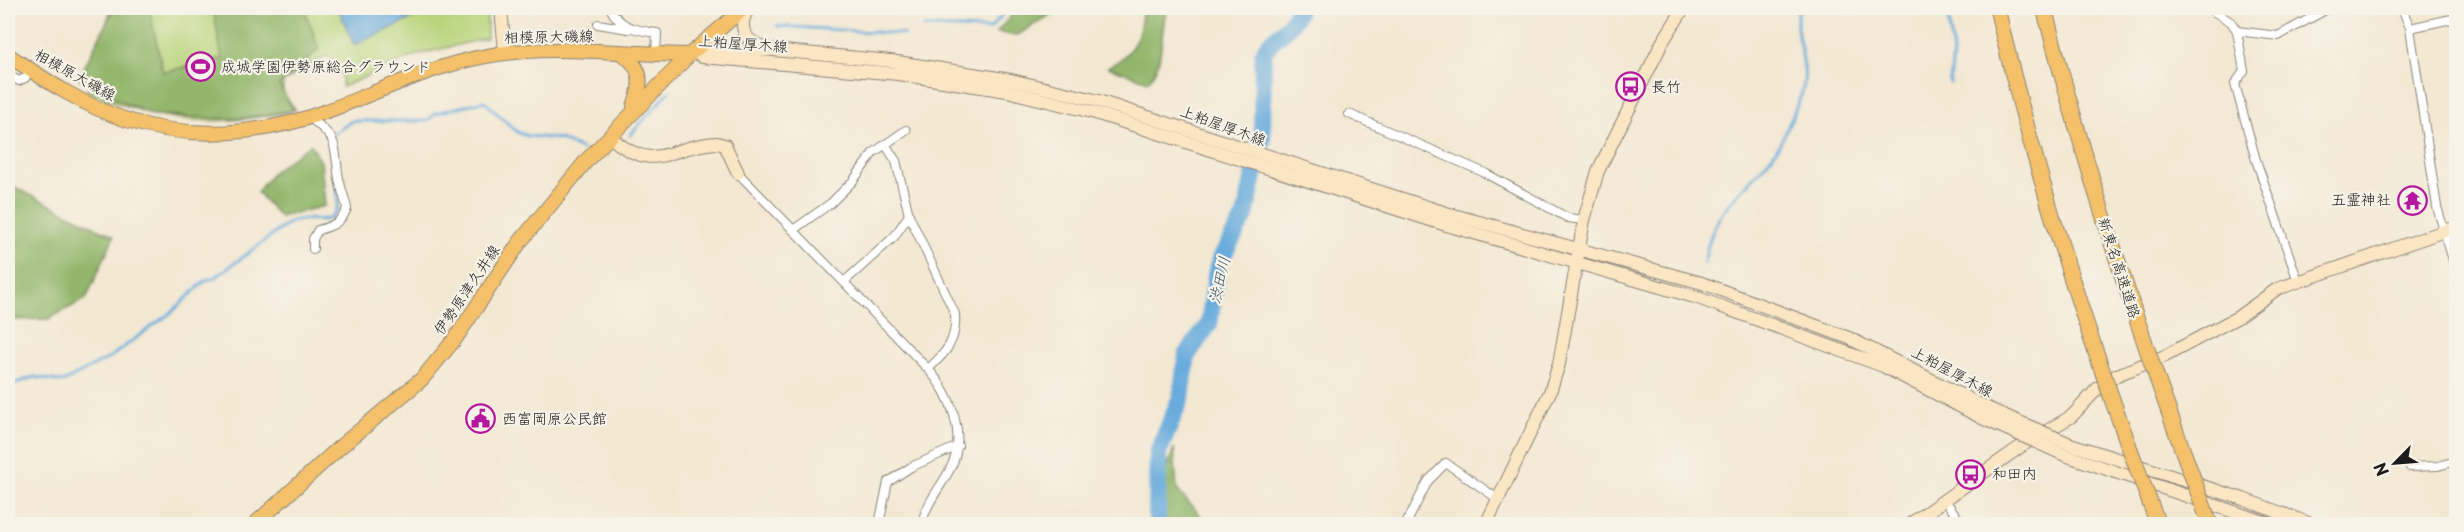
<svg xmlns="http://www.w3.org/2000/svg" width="2464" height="532" font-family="'Playpen Sans','Klee One',sans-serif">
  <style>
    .green { fill: #b8d47a; stroke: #6a784b; stroke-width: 1.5 }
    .forest { fill: #92b66a; stroke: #576943; stroke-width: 1.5 }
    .water { fill: #67abdc; stroke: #42647c; stroke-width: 1.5 }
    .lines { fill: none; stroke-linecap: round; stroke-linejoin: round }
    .stream { stroke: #67abdc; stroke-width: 3 }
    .river { stroke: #67abdc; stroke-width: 18 }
    .street-casing { stroke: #888277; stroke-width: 10 }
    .secondary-casing { stroke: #888277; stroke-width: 14 }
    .primary-casing { stroke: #888277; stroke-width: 16 }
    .street { stroke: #fff; stroke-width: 8 }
    .secondary { stroke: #fbe6c4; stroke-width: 12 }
    .primary { stroke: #f4c16b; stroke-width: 14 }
    .secondary-bridge-casing { stroke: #888277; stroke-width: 14; stroke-linecap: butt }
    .highway-bridge-casing { stroke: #888277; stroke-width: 17; stroke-linecap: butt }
    .secondary-bridge { stroke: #fbe6c4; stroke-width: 12 }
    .highway-bridge { stroke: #f4c16b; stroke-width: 15 }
    .labels { text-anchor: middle; stroke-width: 4.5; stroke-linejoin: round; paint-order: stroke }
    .street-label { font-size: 15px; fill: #1c1c1c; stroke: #f7f3e8 }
    .poi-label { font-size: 15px; fill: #1c1c1c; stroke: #f7f3e8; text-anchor: start }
    .water-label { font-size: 16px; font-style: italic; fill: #3a5569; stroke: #f7f3e8 }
  </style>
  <rect width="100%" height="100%" fill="#f7f3e8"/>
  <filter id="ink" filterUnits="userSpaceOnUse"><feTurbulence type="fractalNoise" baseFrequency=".0167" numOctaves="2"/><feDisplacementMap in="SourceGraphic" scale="12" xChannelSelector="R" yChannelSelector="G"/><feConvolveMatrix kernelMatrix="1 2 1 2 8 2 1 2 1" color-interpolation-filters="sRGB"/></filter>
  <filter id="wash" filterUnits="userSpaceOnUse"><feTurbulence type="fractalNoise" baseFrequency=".008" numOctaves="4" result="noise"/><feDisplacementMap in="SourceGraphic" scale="24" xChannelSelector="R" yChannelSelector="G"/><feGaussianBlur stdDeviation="1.35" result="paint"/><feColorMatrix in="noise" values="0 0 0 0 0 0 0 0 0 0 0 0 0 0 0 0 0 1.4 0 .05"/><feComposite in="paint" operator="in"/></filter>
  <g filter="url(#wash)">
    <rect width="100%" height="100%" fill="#f3e8d2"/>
    <path class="green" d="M111,8H487V38L416,55L342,87V76L328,55L283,82V93L296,110C219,129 160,123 87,91Z"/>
    <g class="forest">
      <polygon points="114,8 149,8 163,72 222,59 213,8 304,8 319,49 279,85 294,110 237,119 152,115 108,95 79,78"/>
      <polygon points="1018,8 1069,8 1056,11 1016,36 997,32"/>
      <path d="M1142,8H1167C1159,31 1166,62 1148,81L1108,67C1132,56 1142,34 1142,8Z"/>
      <polygon points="311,144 321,162 325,206 280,217 257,192 274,171"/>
      <polygon points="8,184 114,236 86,299 48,319 8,320"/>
      <polygon points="1174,449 1177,490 1201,516 1197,524 1165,524 1164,476"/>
    </g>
    <polygon class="water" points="338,8 412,8 416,17 354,45"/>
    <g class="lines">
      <g class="stream">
        <polyline points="1947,8 1953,53 1950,83"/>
        <polyline points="777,26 904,34"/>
        <polyline points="924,27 990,29 1008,8"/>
        <polyline points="332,135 352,121 427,121 436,113 484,101 517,132 528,136 560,139 583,150"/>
        <polyline points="630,135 669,92"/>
        <path d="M1704,263C1714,205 1738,198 1772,156C1784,141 1792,116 1800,98C1814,64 1790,38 1799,8"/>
        <path d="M8,386L34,377L63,382L109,358L173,311L205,281L216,277L290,222C308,216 315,222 327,219C349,213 331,171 332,153"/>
        <polyline points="1663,524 1669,520"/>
      </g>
      <path class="river" d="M1157,524L1158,453L1181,397L1187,355L1209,324L1217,270L1221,258L1245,216L1262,140L1263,54C1271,35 1289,35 1299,8"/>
    </g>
  </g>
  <g filter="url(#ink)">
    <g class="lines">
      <defs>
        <g id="street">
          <path d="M610,8C620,28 636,30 657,33L656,55"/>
          <polyline points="2208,8 2231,22 2237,31 2244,71 2235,84 2256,160 2298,281"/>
          <polyline points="2402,8 2410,28 2437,207 2456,270"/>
          <polyline points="598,24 628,29"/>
          <polyline points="2410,28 2456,18"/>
          <polyline points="2237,31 2278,36 2329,8"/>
          <polyline points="8,75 19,81 25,78 30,71"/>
          <polyline points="1349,114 1483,172 1568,218 1584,220"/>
          <path d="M309,117C337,139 334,140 338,172C339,185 345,197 347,209C340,223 333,226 318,230L313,239V249"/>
          <path d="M738,173L928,369C952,395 968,438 949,471C940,488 925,505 922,524"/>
          <path d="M909,215L955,314C957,340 947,352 928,369"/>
          <polyline points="793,230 831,203 853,181 873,153 906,130"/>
          <polyline points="844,282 894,237 909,215 896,161 885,144"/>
          <polyline points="2410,467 2438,466 2456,461"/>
          <polyline points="1945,500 1962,524"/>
          <polyline points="879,524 888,482 911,467 958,446"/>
          <polyline points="1406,524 1428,481 1446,463 1498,499"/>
        </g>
        <g id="secondary">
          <polyline points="501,8 505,53"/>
          <path d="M749,8C736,27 745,42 766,48"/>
          <polyline points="689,55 713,50 773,50 891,61 1011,80 1095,100 1446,213 1702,283 1849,338 1987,408"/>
          <polyline points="702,57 898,74 1007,91 1092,112 1443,224 1698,298 1883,366 1982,418"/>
          <path d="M609,136C656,177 668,145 717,143L725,145L738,173"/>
          <polyline points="2070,444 2243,499 2311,524"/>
          <polyline points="2065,455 2270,524"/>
          <polyline points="1486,524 1550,392 1559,364 1584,220 1598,171 1663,41 1684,8"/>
          <polyline points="1910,524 2023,445 2072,416 2098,388 2117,375 2165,356 2238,317 2277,289 2456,227"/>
        </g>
        <g id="primary">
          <path d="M621,53C643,66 643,85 634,106"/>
          <path d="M8,55C45,80 84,106 127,120C192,141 264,135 327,111C378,92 427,68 481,57C548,43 620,54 689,55"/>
          <polyline points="255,524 340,447 422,379 455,339 520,242 587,160 689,55 744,8"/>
        </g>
      </defs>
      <use href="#street" class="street-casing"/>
      <use href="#secondary" class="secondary-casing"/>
      <use href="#primary" class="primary-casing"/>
      <use href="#street" class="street"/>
      <use href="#secondary" class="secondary"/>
      <use href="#primary" class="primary"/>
      <defs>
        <g id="secondary-bridge">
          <polyline points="1987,408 2070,444"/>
          <polyline points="1982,418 2065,455"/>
        </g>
        <g id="highway-bridge">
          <path d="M1997,8C2037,183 2094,357 2158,524"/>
          <path d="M2044,8C2089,183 2146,355 2210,524"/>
        </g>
      </defs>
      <use href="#secondary-bridge" class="secondary-bridge-casing"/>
      <use href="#highway-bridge" class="highway-bridge-casing"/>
      <use href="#secondary-bridge" class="secondary-bridge"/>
      <use href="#highway-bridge" class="highway-bridge"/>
    </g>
  </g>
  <defs>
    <symbol id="stadium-ring" viewBox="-11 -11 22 22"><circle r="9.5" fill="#f7f3e8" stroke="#b5179e" stroke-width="1.5"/><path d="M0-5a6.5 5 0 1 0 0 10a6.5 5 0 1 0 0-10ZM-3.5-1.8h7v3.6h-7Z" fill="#b5179e"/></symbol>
    <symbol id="bus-ring" viewBox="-11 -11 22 22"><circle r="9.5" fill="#f7f3e8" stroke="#b5179e" stroke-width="1.5"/><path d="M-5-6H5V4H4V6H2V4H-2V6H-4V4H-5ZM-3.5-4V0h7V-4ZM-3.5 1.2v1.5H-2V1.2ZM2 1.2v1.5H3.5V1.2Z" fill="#b5179e"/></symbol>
    <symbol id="temple-ring" viewBox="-11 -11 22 22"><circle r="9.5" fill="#f7f3e8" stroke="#b5179e" stroke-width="1.5"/><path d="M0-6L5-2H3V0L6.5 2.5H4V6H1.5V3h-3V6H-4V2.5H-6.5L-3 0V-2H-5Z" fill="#b5179e"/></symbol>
    <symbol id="civic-ring" viewBox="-11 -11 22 22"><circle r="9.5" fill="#f7f3e8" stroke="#b5179e" stroke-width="1.5"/><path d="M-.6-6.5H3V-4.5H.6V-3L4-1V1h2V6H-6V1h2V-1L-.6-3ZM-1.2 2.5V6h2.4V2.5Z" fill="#b5179e"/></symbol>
  </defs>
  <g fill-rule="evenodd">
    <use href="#stadium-ring" x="184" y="50" width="33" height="33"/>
    <use href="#bus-ring" x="1614" y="70" width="33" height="33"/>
    <use href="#temple-ring" x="2396" y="184" width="33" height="33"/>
    <use href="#civic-ring" x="464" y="402" width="33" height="33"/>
    <use href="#bus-ring" x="1954" y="458" width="33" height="33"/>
  </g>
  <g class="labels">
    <g class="street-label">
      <text transform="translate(549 37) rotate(-1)" y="5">相模原大磯線</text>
      <text transform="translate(743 44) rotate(4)" y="5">上粕屋厚木線</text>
      <text transform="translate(75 75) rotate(29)" y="5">相模原大磯線</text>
      <text transform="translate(1223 126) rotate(20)" y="5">上粕屋厚木線</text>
      <text transform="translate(2119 268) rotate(72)" y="5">新東名高速道路</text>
      <text transform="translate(467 290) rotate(-56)" y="5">伊勢原津久井線</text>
      <text transform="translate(1952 372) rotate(28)" y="5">上粕屋厚木線</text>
    </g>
    <g class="poi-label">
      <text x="221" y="72">成城学園伊勢原総合グラウンド</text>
      <text x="1651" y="92">長竹</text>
      <text x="2391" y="205" text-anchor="end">五霊神社</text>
      <text x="502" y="424">西富岡原公民館</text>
      <text x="1992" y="479">和田内</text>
    </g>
    <g class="water-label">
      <text transform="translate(1219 280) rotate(-77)" y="6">渋田川</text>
    </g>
  </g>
  <rect width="2464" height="532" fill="none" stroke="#f7f3e8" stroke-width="30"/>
  <g transform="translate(2395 463) rotate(245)" stroke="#f7f3e8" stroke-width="4.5" paint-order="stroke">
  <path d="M0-4.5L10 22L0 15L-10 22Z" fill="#1c1c1c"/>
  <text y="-9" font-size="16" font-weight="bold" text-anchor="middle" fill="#1c1c1c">N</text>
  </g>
</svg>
